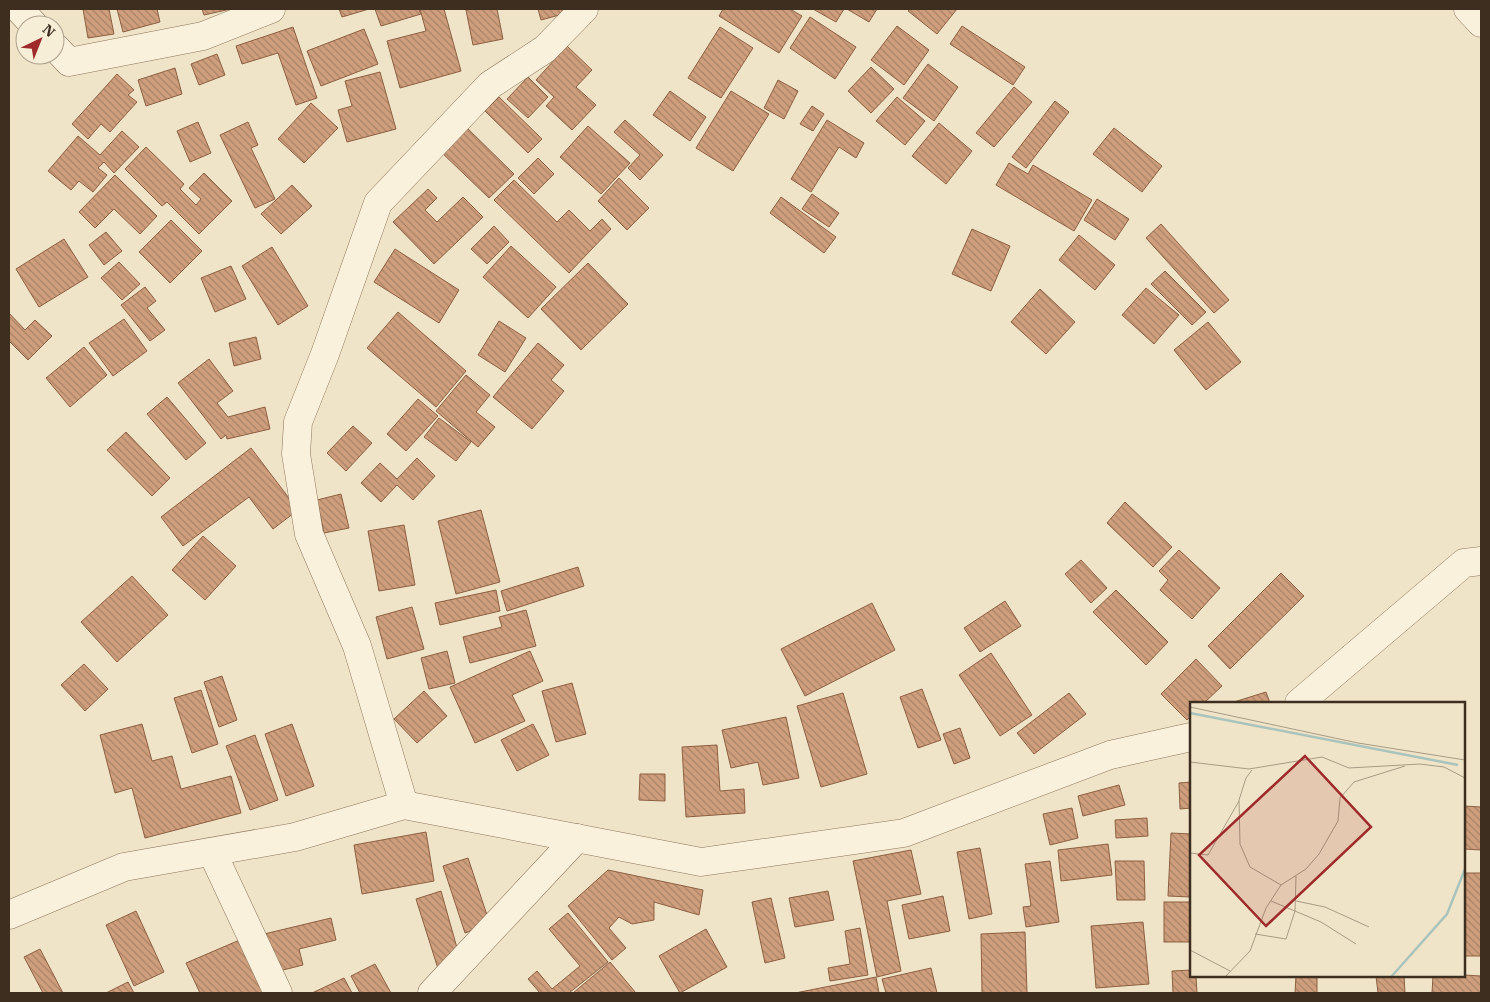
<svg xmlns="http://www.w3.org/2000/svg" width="1490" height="1002" font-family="'IBM Plex Serif',serif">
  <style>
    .building { fill: url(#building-back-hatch); stroke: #8d5f41 }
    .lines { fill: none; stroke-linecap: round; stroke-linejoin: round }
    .minor-casing { stroke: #8d765c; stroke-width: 29 }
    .minor { stroke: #faf1dc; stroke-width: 28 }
    .inset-river { fill: none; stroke: #a9c4bc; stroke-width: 2.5 }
    .inset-road { fill: none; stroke: #a89b85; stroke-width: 1 }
    .view { fill: #9e2a2b; fill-opacity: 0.15; stroke: #9e2a2b; stroke-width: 2.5 }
    .inset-edge { fill: none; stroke: #3d2e20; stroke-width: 2.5 }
  </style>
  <defs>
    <pattern id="building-back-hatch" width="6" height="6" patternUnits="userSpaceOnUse" patternTransform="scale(1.25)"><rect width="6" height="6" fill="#cf9f7d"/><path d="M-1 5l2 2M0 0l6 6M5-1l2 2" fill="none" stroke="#a98266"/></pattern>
  </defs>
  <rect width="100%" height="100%" fill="#f0e4c8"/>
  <g class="building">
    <polygon points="83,9 109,9 114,34 88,38"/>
    <polygon points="117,9 157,9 160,22 123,32"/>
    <polygon points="202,9 231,9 204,15"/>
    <polygon points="339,9 369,9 342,17"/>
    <polygon points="375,9 419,9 421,14 381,26"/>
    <polygon points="420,9 444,9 461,71 400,88 387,41 426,31"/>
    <polygon points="471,9 497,9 503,39 473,45 466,10"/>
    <polygon points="538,9 562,9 563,14 541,20"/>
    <polygon points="723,9 790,9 802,16 779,53 719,16"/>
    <polygon points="813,9 844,9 836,22"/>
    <polygon points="847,9 877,9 869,22"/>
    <polygon points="910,9 957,9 937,34 908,11"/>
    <polygon points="810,17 856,47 835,79 790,48"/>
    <polygon points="897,26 929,50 904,85 871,60"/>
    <polygon points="962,26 1025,67 1013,85 950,44"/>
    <polygon points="293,27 317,98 296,105 278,53 242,64 236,46"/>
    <polygon points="720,27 753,48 721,98 688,78"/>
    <polygon points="364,29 378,64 321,86 307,51"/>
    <polygon points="567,46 592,70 576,87 596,105 572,130 546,106 554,97 536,80"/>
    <polygon points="217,54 225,75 199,85 191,64"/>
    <polygon points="928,64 958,87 934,121 903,98"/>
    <polygon points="871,67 894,89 871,113 848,91"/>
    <polygon points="175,68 182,94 146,106 138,80"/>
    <polygon points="380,72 396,129 347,142 338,110 352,106 345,81"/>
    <polygon points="117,74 134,90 128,95 137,102 110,132 101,124 88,139 72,124"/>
    <polygon points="528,77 548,97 528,118 507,99"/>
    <polygon points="778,80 798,91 784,119 764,108"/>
    <polygon points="1014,87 1032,102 994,147 976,133"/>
    <polygon points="670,91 706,117 690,141 653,115"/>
    <polygon points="731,91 769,114 733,171 696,148"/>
    <polygon points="499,97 542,139 528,153 485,111"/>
    <polygon points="897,97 925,121 905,145 876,121"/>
    <polygon points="1055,101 1069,112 1026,168 1012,157"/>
    <polygon points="311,103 338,128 304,163 278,139"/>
    <polygon points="812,106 824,114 813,131 800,124"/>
    <polygon points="625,120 663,155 640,180 628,168 640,155 614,132"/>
    <polygon points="827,120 864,143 856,158 839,147 811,192 791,179"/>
    <polygon points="198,122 211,153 190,162 177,131"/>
    <polygon points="248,122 258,145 251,148 275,199 255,208 220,135"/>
    <polygon points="939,123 972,151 946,184 912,156"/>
    <polygon points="463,124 514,174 489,198 439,150"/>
    <polygon points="588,126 630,163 601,194 560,157"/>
    <polygon points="1114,128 1162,166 1142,192 1093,154"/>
    <polygon points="122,131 139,147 114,173 104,162 98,168 107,175 93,192 79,181 71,190 48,171 78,136 100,155"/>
    <polygon points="146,147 184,184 180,189 196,205 201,199 189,188 204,173 232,201 199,234 167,202 162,206 125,169"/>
    <polygon points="538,158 554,174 534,194 518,178"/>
    <polygon points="1009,163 1028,174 1033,165 1092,200 1074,231 996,185"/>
    <polygon points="115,175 157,216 140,234 114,209 95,228 79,212"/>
    <polygon points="619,178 649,208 627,230 598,201"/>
    <polygon points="514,180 557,222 569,210 590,231 602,219 611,229 569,273 494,200"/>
    <polygon points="292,185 312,206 281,234 261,214"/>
    <polygon points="428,189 437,198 425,210 437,222 463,197 483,217 434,264 393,222"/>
    <polygon points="812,194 839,213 829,227 802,209"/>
    <polygon points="781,197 836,237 824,253 770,213"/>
    <polygon points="1097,199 1129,219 1115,240 1084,220"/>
    <polygon points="171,220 202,251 170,283 139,252"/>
    <polygon points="1161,224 1229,300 1214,313 1146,238"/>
    <polygon points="494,226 509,242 487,264 471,249"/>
    <polygon points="972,229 1010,246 991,291 952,274"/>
    <polygon points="106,232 122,251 104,265 89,245"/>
    <polygon points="1079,235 1115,265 1095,290 1059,260"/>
    <polygon points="64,239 88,277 39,307 16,269"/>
    <polygon points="511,246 556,287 528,318 483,277"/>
    <polygon points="272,247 308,306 278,325 242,266"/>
    <polygon points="395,249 459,290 439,323 374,282"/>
    <polygon points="119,262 140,284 122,300 101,278"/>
    <polygon points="588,263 628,304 581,350 541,309"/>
    <polygon points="231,266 246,299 215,312 201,278"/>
    <polygon points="1165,271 1206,312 1192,325 1151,284"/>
    <polygon points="145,287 156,301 147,308 165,330 150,341 121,305"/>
    <polygon points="1146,288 1179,315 1154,344 1122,315"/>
    <polygon points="1040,289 1075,322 1046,354 1011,322"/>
    <polygon points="398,312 466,371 436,407 367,348"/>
    <polygon points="9,313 25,330 35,320 52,336 28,360 9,341"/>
    <polygon points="124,319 147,351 113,376 89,343"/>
    <polygon points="499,321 526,338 505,372 478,355"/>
    <polygon points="1208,322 1241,362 1206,390 1174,350"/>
    <polygon points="256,337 261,359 234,366 229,343"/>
    <polygon points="538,343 564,365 551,380 564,391 532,429 493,397"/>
    <polygon points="84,347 107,375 70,407 46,378"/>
    <polygon points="209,359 233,391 217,403 228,417 265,407 270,429 227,439 226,435 221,439 178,383"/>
    <polygon points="466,375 490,395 476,412 495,427 478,447 436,411"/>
    <polygon points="167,397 206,443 186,460 147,414"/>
    <polygon points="418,399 438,416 406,451 387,434"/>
    <polygon points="439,418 471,442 456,461 424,437"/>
    <polygon points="353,426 372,443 346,471 327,453"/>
    <polygon points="126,432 170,478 152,496 107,450"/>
    <polygon points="251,448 298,510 273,529 249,497 183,546 161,517"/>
    <polygon points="417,458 435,476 413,500 397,485 381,502 361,483 380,463 397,479"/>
    <polygon points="341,494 349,528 324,533 317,500"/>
    <polygon points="1125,502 1172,547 1153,567 1107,523"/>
    <polygon points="481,510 500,582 456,594 438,521"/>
    <polygon points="404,525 415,585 379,591 368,531"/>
    <polygon points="203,536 236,566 205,600 172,570"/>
    <polygon points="1179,550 1220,588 1192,619 1160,590 1168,580 1159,571"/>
    <polygon points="1081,560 1107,588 1091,603 1065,574"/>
    <polygon points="578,567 584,586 507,611 501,591"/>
    <polygon points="1281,573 1304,596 1230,669 1208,646"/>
    <polygon points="132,576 168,615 117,662 81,622"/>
    <polygon points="496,590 500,611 440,625 435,603"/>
    <polygon points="1116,590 1168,642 1146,665 1093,612"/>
    <polygon points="1005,601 1021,626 980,652 964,628"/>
    <polygon points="872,603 895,650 805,696 781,649"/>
    <polygon points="412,607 424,649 387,659 376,617"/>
    <polygon points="526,610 536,646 470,663 463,637 502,627 499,617"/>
    <polygon points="447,651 455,683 429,689 421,658"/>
    <polygon points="530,651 543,681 512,695 525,721 475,743 450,687"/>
    <polygon points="991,653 1032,715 1000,736 959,675"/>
    <polygon points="1196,659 1222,686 1204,703 1191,703 1191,716 1187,720 1161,694"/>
    <polygon points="84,664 108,689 85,711 61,685"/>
    <polygon points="222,676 237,720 219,727 204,682"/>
    <polygon points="572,683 586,734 556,742 542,691"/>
    <polygon points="922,689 941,740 918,748 900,697"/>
    <polygon points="201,690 218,744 192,753 174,698"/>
    <polygon points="424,691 447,716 417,743 394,719"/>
    <polygon points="1266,692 1270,703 1235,703 1234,702"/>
    <polygon points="843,693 867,774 821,787 797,706"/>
    <polygon points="1069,693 1086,714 1034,754 1017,733"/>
    <polygon points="786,717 799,778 763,785 758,762 731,768 722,730"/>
    <polygon points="142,724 152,761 172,756 181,789 231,776 241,813 145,838 132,788 115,793 100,735"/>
    <polygon points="292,724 314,786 286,796 265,734"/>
    <polygon points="533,724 549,755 517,771 501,740"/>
    <polygon points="960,728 970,758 954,764 943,734"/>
    <polygon points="255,735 278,800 250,810 226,746"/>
    <polygon points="717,745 720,791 744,789 745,813 686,817 682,747"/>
    <polygon points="640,774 665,774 665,801 639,800"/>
    <polygon points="1191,782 1191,808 1180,809 1179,783"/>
    <polygon points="1119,785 1125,805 1083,816 1078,796"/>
    <polygon points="1464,806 1481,807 1481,850 1464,849"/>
    <polygon points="1072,808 1078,838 1050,845 1043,814"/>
    <polygon points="1147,818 1148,836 1116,838 1115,820"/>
    <polygon points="426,832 434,881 362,894 354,845"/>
    <polygon points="1171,833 1191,834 1191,897 1168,896"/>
    <polygon points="1108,844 1112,875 1061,881 1058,850"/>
    <polygon points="980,848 992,914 969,919 957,852"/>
    <polygon points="911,850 921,894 887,901 901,971 877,977 853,861"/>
    <polygon points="468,858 490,924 465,933 443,866"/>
    <polygon points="1050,861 1059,922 1026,927 1023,907 1031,906 1025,864"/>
    <polygon points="1115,861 1144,861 1145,900 1117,900"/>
    <polygon points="608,870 703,890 699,915 654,902 654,920 632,924 619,917 609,928 626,948 612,960 568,906"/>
    <rect x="1464" y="873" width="17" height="83"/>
    <polygon points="441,891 459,955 440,975 416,899"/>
    <polygon points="828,891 834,920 795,927 789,898"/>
    <polygon points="943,896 950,931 909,939 902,905"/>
    <polygon points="771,898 785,958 765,963 752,902"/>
    <rect x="1164" y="902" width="27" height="40"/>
    <polygon points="136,911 164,972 134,986 106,925"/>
    <polygon points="568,913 608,962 569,993 540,993 528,979 537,971 552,989 580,966 549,929"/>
    <polygon points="331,918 336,940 299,949 303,965 279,971 260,935"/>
    <polygon points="1143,922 1149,984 1096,988 1091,926"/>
    <polygon points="860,928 868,975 830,981 828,968 850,964 845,931"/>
    <polygon points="706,929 727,967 680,993 659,956"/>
    <polygon points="1025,932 1027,993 982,993 981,934"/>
    <polygon points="242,939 265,993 200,993 186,963"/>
    <polygon points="40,949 63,993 43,993 24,957"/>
    <polygon points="610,962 636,993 573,993"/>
    <polygon points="375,964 391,993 360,993 351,976"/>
    <polygon points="931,968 937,993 886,993 882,979"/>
    <polygon points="1191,970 1191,976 1196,976 1197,993 1173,993 1172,971"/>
    <polygon points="1464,975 1481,976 1481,993 1432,993 1433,976"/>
    <polygon points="1296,976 1317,976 1317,993 1295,993"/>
    <polygon points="1376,976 1404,976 1405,993 1378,993"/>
    <polygon points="876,977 879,993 795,993"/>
    <polygon points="344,978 352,993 312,993"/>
    <polygon points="128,982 134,993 106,993"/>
  </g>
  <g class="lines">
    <defs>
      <g id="minor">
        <polyline points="19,9 34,25"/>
        <polyline points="1468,9 1481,23"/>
        <polyline points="55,47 69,62 203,36 271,9"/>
        <polyline points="1299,703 1464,563 1481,561"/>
        <polyline points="404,805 357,646 309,534 296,454 298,422 325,354 378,203 490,85 545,49 584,9"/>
        <polyline points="212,852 278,993"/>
        <polyline points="9,915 124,867 295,837 404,805 701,862 904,833 1110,755 1191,737"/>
        <polyline points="432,993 577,838"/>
      </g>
    </defs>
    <use href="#minor" class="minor-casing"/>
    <use href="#minor" class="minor"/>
  </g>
  <g transform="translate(1190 702)">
    <rect width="275" height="275" fill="#f0e4c8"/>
    <path class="inset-river" d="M0,11L268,63M201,275L257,212L275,167"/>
    <path class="inset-road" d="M0,5L168,41L275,58M0,60L59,67L132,55L159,66L230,62L254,65L275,76M62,68L56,76L49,98L50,142L60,165L91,183M0,151L18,153L49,99M81,199L131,220L166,242M106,199L135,205L179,225M65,232L96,237L105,209L106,174M0,248L40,269M35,275L60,249L76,206L91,183L116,167L129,152L148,119L150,96L164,80L215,64"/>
    <path class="view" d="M115,54L181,125L76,224L9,153Z"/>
    <rect width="275" height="275" class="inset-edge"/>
  </g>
  <rect width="1490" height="1002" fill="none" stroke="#3d2e20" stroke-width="20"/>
  <g transform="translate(40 40) rotate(43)"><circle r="24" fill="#f7eed8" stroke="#ada18e"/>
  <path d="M0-4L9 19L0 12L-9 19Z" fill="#9e2a2b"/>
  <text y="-8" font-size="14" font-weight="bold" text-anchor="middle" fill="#3d2e20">N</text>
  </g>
</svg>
